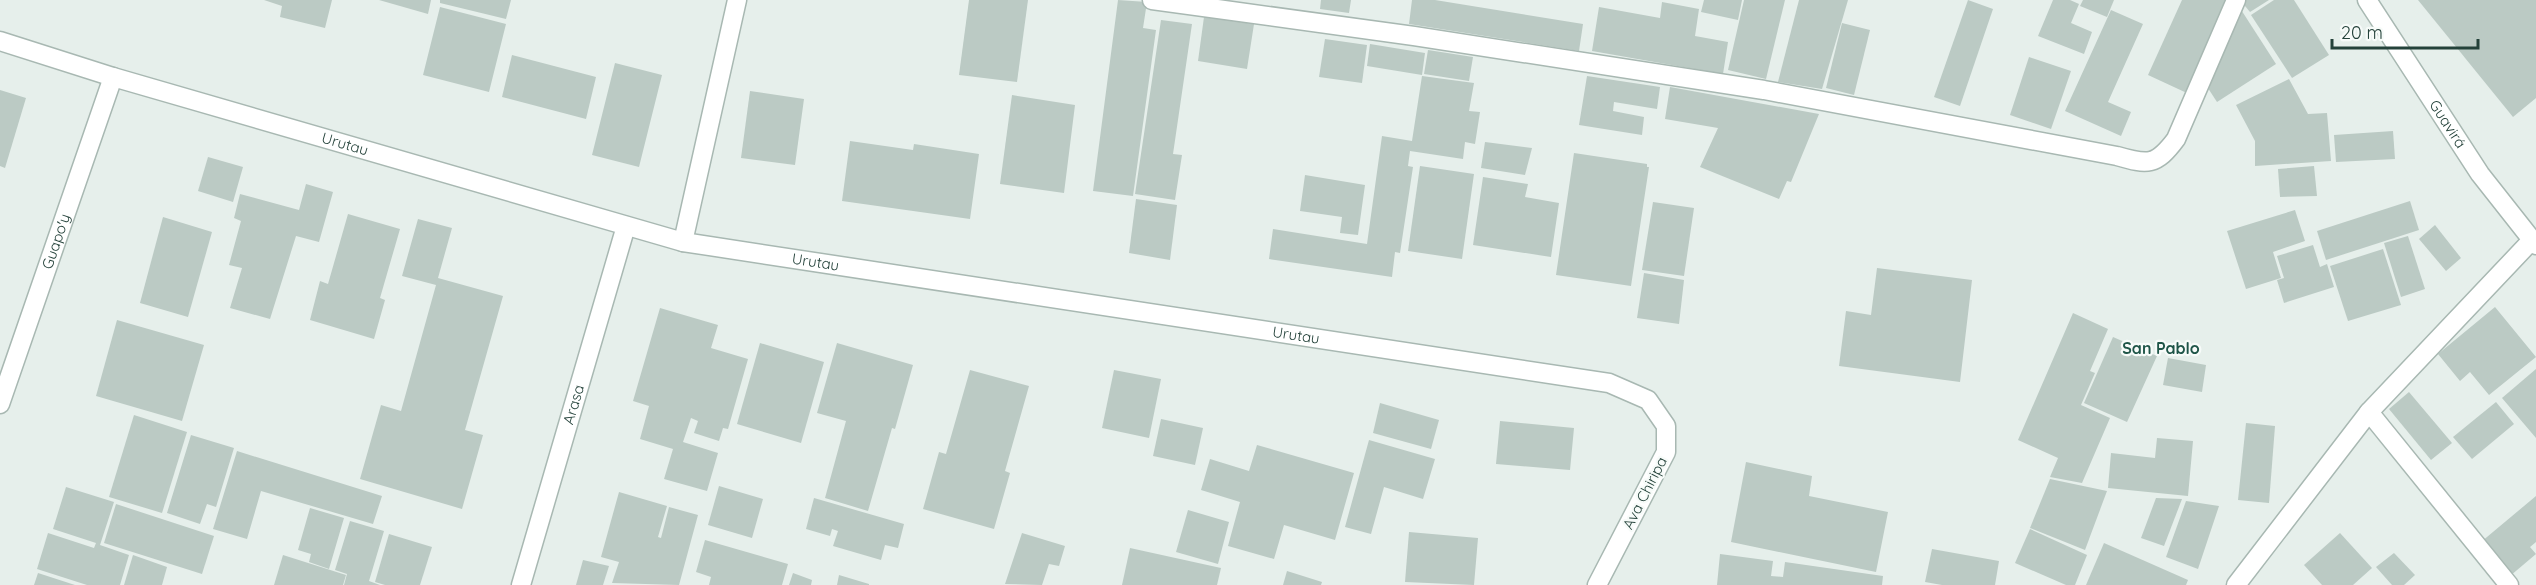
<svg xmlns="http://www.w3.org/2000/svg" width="2536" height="585" font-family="Quicksand,sans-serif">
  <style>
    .building { fill: #bbcac4 }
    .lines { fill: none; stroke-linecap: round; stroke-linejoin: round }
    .lane-casing { stroke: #a8b8b2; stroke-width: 21 }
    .street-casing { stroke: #a8b8b2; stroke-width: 21 }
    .lane { stroke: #fff; stroke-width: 18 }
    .street { stroke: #fff; stroke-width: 18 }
    .labels { text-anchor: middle; stroke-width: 4.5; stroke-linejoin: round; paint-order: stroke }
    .street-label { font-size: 15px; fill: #24423a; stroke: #f7fbf9 }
    .neighbourhood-label { font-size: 16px; font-weight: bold; fill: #1f5548; stroke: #f7fbf9 }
  </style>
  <rect width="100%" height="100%" fill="#e6efeb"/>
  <g class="building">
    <polygon points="264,0 332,0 325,28 280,17 282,6"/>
    <polygon points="379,0 431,0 428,14"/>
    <polygon points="440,0 511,0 506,19 440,3"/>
    <polygon points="969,0 1028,0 1017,82 959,75"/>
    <polygon points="1118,0 1147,2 1143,28 1156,30 1133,196 1093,191"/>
    <polygon points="1321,0 1351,0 1349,13 1320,9"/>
    <polygon points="1412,0 1435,0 1583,24 1579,51 1409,24"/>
    <polygon points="1704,0 1742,0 1738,20 1701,12"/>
    <polygon points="1744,0 1785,0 1766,79 1728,70"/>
    <polygon points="1799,0 1848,0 1822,89 1778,82"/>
    <polygon points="1968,0 1993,9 1960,106 1934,97"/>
    <polygon points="2053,0 2070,0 2079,4 2071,23 2092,32 2084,54 2038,36"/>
    <polygon points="2083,0 2114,0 2107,17 2080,6"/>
    <polygon points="2182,0 2231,0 2189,94 2148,75"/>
    <polygon points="2240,0 2269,0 2250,12"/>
    <polygon points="2274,0 2294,0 2329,55 2292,78 2251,15"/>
    <polygon points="2418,0 2536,0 2536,98 2513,117"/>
    <polygon points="1662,2 1699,9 1695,36 1728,42 1723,74 1592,51 1599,7 1660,18"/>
    <polygon points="2238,5 2276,64 2217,102 2204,82"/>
    <polygon points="440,7 506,24 489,92 423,75"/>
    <polygon points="2111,10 2143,24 2108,102 2131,112 2121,136 2065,111"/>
    <polygon points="1204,17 1254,24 1247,69 1198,61"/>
    <polygon points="1161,20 1192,24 1173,154 1182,155 1175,200 1135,194"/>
    <polygon points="1842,23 1870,30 1854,95 1826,88"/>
    <polygon points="1325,39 1367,45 1362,83 1319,77"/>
    <polygon points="1370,44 1425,53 1422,75 1367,66"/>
    <polygon points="1428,50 1473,57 1469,81 1424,74"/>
    <polygon points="512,55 596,77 586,119 502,97"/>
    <polygon points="2029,57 2071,71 2051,129 2010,115"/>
    <polygon points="615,63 662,75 639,167 592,155"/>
    <polygon points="1422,76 1474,83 1469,111 1480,112 1475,144 1465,142 1463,159 1410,151 1408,166 1413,167 1400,253 1395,252 1392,277 1269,259 1273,229 1367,244 1382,136 1412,141"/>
    <polygon points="1587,76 1660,87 1657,109 1614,102 1613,111 1644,117 1642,135 1579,125"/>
    <polygon points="2289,79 2308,114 2327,113 2331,161 2255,166 2255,141 2236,105"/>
    <polygon points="1670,87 1819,114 1791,182 1787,181 1779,199 1700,167 1718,128 1665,119"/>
    <polygon points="0,90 26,98 5,168 0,166"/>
    <polygon points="750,91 804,99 795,165 741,158"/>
    <polygon points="1012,95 1075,105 1064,193 1000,184"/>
    <polygon points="2393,131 2395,159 2336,162 2334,135"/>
    <polygon points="850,141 913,150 914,144 979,154 970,219 842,201"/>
    <polygon points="1485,142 1532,148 1525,175 1481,168"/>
    <polygon points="1574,153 1647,164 1647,167 1649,167 1631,286 1556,275"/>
    <polygon points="208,157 243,167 233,202 198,191"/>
    <polygon points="1420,166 1474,174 1462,259 1408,251"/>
    <polygon points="2314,166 2317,196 2280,197 2278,169"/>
    <polygon points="1305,175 1365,185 1358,235 1340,233 1342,217 1300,211"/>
    <polygon points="1483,177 1528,184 1525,197 1559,203 1551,257 1473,245"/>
    <polygon points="306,184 333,192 319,242 296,236 270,319 230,308 242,268 229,265 241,221 234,218 240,194 299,210"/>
    <polygon points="1136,199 1177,205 1170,260 1129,253"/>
    <polygon points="2410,201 2419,230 2326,260 2317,231"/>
    <polygon points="1653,202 1694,208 1684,276 1642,270"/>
    <polygon points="2295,210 2305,241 2273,252 2281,278 2246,289 2227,231"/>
    <polygon points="348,214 400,229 380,298 385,300 374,339 310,320 320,281 328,284"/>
    <polygon points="163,217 212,232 188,317 140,303"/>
    <polygon points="418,219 452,228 438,278 503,296 465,430 483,435 462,509 360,479 381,405 401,411 436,285 402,276"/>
    <polygon points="2435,225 2461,258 2446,271 2419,239"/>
    <polygon points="2408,236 2425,289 2401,297 2384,243"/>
    <polygon points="2313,245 2320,267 2327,264 2334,287 2284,303 2277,280 2284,278 2277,256"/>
    <polygon points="2383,249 2401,305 2348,321 2330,266"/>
    <polygon points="1877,268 1972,280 1960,382 1839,366 1846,311 1871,315"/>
    <polygon points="1644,273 1684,280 1679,324 1637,318"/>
    <polygon points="2495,307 2536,357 2489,395 2470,372 2460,381 2438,354"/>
    <polygon points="660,308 718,325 711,348 748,359 728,429 723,428 719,441 694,433 698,421 691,418 683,442 718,453 707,491 664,479 673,449 640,439 649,406 633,401"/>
    <polygon points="2073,313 2108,329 2090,371 2095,373 2081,405 2110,418 2082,483 2050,477 2058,458 2018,440"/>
    <polygon points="117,320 204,345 182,421 96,396"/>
    <polygon points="2113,337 2157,356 2127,422 2084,403"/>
    <polygon points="760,343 824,362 801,443 737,424"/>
    <polygon points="837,343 913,365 895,429 892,428 868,511 825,498 846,421 817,413"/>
    <polygon points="2168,358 2206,365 2202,392 2163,385"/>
    <polygon points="2536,369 2536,438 2502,398"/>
    <polygon points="970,370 1029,386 1005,471 1010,473 994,529 923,509 939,452 946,454"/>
    <polygon points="1114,370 1161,379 1149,438 1102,428"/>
    <polygon points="2409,392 2452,443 2431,460 2389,409"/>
    <polygon points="2496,402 2514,424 2472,459 2453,437"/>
    <polygon points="1380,403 1439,420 1431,449 1373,433"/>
    <polygon points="134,415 187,432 162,513 109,497"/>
    <polygon points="1161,419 1203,428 1195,465 1153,456"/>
    <polygon points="1500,421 1574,428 1570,470 1496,464"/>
    <polygon points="2246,423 2275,426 2269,503 2238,500"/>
    <polygon points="191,435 234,448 216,507 207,504 200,524 167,513"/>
    <polygon points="2157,438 2193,441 2188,496 2108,488 2111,453 2155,458"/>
    <polygon points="1369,440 1435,459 1423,499 1384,487 1371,534 1345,527"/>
    <polygon points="1257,445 1354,473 1335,540 1284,525 1274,559 1228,546 1240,502 1201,490 1210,459 1249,471"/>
    <polygon points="237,451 382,496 373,524 261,491 247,539 213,529"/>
    <polygon points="1746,462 1812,476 1809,496 1888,512 1876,572 1731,542"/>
    <polygon points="2050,479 2107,491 2085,550 2030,528"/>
    <polygon points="719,486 763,499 752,538 708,525"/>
    <polygon points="66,487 114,502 100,545 129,555 120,585 87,585 37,569 48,533 94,548 96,543 53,529"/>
    <polygon points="619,492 667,506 658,537 661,538 669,507 698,515 679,585 612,583 619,562 601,557"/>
    <polygon points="2536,496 2536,542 2530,547 2536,554 2510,576 2481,542"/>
    <polygon points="814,498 904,524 898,548 885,545 881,560 833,546 838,531 832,529 830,536 806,529"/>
    <polygon points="2156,498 2182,499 2164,546 2141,538"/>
    <polygon points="2186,501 2219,506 2198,569 2166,557"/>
    <polygon points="116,504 214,536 202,574 104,543"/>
    <polygon points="310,508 344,518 329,569 309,562 311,554 298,550"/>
    <polygon points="1188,510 1229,522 1218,564 1176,552"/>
    <polygon points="350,521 384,531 369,581 380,585 344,585 347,574 335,570"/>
    <polygon points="2030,529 2087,555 2075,585 2066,585 2015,563"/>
    <polygon points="1409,532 1478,538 1474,585 1405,582"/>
    <polygon points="1022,533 1065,546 1059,566 1049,564 1042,585 1005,584"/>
    <polygon points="2340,533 2372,568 2353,585 2322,585 2304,565"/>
    <polygon points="389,534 432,547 420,585 385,585 375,582"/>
    <polygon points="705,540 788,564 782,585 709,585 711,577 696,572"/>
    <polygon points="2104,543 2188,580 2186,585 2086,585"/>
    <polygon points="1130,548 1221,568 1217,585 1122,585"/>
    <polygon points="1932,549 1999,561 1995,585 1942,585 1925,582"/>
    <polygon points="2394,553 2415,575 2404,585 2392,585 2376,567"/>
    <polygon points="1720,554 1773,561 1771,576 1783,577 1785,562 1883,576 1882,585 1717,585"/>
    <polygon points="133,555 167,567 162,585 124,585"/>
    <polygon points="283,555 346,575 343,585 274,585"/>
    <polygon points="583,560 609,566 603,585 576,585"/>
    <polygon points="1287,571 1322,582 1321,585 1283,585"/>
    <polygon points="38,573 75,585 34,585"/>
    <polygon points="793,573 812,580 811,585 789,585"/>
    <polygon points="839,575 869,584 869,585 837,585"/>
  </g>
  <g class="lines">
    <defs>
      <g id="lane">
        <path d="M1152,0L1414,36L1764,90L2117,156C2148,165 2156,166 2176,139L2236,0"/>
        <polyline points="683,242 737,0"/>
        <polyline points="2369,412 2509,585"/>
        <polyline points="2236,585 2369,412 2532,240"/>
      </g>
      <g id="street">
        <path id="s1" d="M2367,0L2480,174L2536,245"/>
        <path id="s2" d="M0,41L113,77L683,242L1609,383L1648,400L1666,426V452L1597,585"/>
        <path id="s3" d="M0,404L113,77"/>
        <path id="s4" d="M521,585L626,226"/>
      </g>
    </defs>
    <use href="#lane" class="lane-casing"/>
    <use href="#street" class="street-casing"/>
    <use href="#lane" class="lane"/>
    <use href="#street" class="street"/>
  </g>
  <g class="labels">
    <g class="street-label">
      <text dy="5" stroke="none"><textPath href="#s1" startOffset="148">Guavirá</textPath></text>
      <text dy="5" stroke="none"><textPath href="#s2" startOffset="360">Urutau</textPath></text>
      <text dy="5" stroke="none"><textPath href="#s3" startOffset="172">Guapo'y</textPath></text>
      <text dy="5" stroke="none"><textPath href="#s2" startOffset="846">Urutau</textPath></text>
      <text dy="5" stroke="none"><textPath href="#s2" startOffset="1332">Urutau</textPath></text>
      <text dy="5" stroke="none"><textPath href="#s4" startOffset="188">Arasa</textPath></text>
      <text transform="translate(1645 493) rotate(-63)" y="5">Ava Chiripa</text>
    </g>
    <g class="neighbourhood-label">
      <text x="2161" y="354">San Pablo</text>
    </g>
  </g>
  <path d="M2332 39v9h146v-9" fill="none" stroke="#24423a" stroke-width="3"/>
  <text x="2341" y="39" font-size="18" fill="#24423a" stroke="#f7fbf9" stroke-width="4.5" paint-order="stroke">20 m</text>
</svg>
